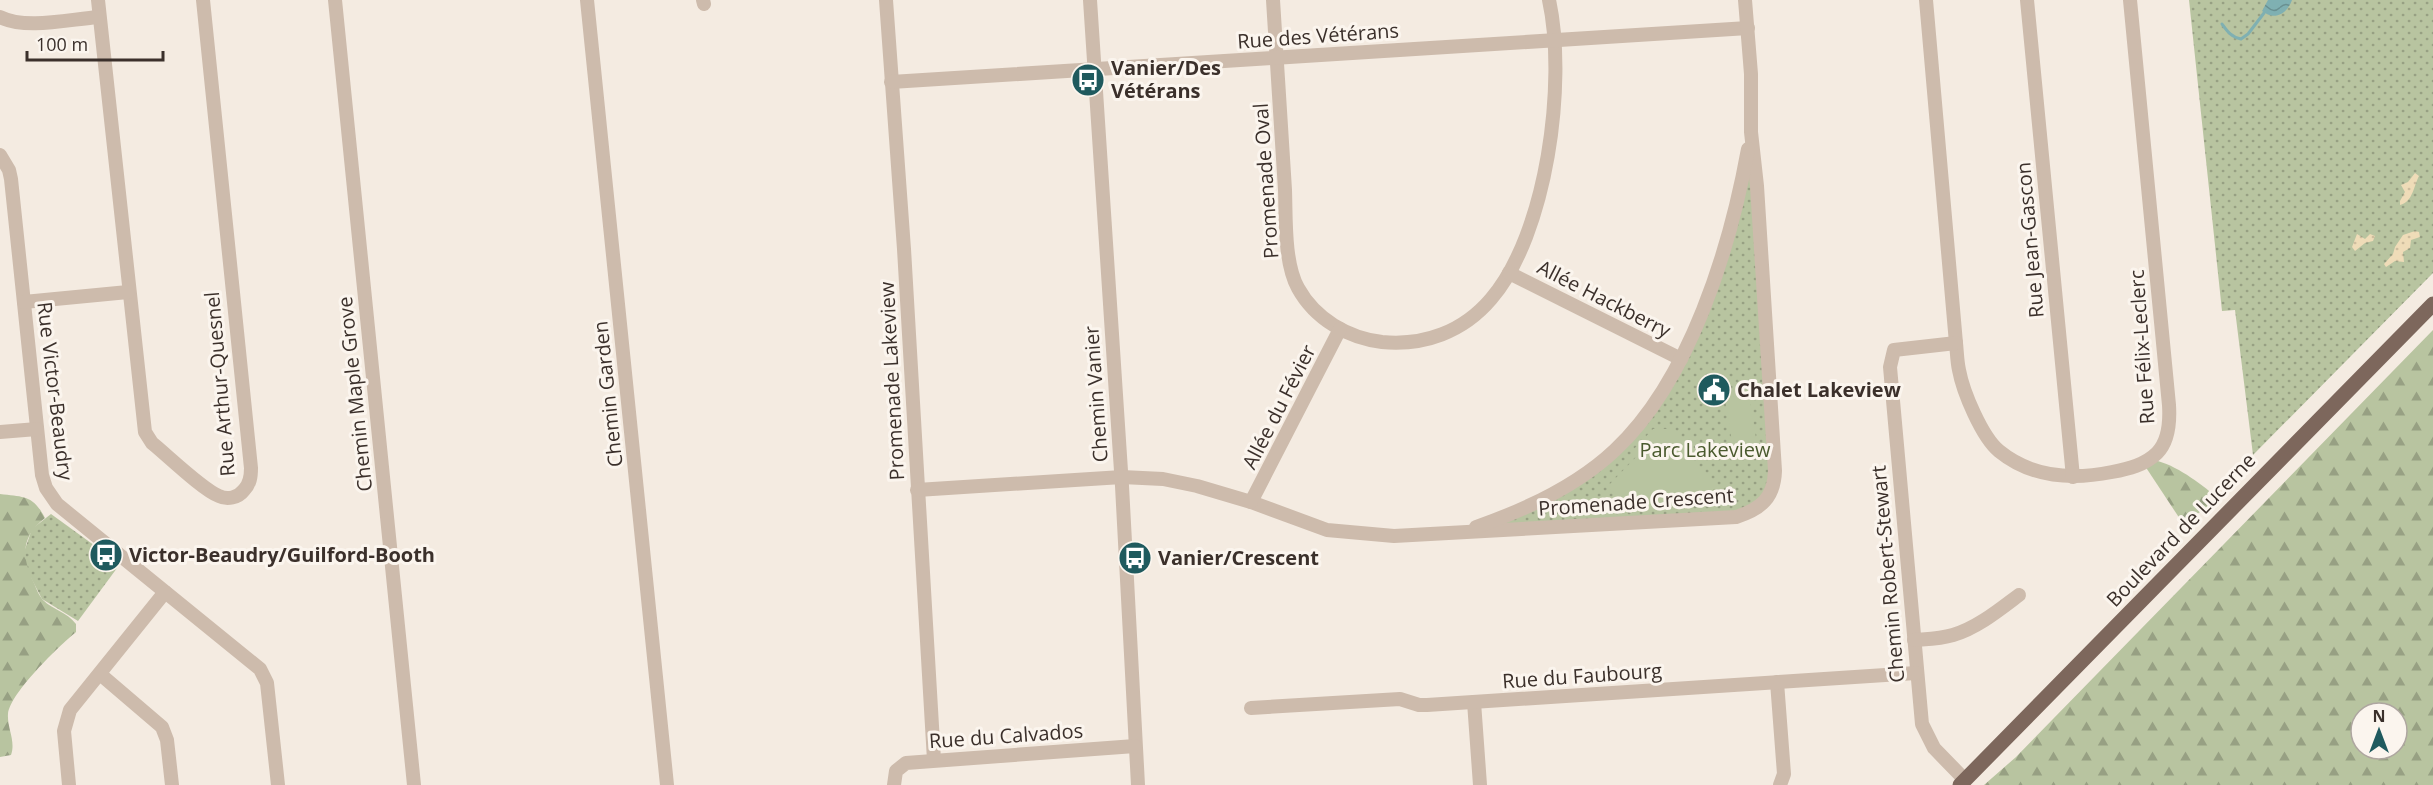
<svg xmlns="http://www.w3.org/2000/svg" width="2433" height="785" font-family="'Open Sans',sans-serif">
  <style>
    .grass { fill: url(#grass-dots) }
    .forest { fill: url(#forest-firs); fill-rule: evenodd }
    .sand { fill: url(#sand-dots) }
    .garden { fill: #b8c4a0 }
    .water { fill: url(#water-waves) }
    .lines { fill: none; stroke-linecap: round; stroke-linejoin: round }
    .stream { stroke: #7fb0b2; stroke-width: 3 }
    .minor { stroke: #cdbbac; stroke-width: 14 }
    .major { stroke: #7d675c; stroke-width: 15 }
    .labels { text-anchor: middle; stroke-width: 6; stroke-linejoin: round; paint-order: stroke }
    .street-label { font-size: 20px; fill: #3b302b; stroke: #fbf5ee }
    .poi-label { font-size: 20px; font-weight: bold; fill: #3b302b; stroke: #fbf5ee; text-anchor: start }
    .park-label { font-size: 20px; fill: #4a5a2e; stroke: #fbf5ee }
  </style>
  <defs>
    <pattern id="grass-dots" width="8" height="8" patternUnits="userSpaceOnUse" patternTransform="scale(1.5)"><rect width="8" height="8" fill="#b8c4a0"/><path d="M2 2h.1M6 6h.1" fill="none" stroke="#97a083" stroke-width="1.8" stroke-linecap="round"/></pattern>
    <pattern id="forest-firs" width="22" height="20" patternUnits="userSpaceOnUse" patternTransform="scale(1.5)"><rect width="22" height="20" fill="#b8c4a0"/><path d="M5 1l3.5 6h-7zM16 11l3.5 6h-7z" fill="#97a083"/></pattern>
    <pattern id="sand-dots" width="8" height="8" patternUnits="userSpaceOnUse" patternTransform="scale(1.5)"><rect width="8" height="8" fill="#efdcb8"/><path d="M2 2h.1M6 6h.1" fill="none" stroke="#cebd9e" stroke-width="1.8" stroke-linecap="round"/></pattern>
    <pattern id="water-waves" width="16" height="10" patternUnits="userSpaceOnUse" patternTransform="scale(1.5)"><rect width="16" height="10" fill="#7fb0b2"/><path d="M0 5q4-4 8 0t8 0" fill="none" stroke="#699091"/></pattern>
  </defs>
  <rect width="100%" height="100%" fill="#f4ebe1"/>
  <g class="grass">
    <polygon points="2189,0 2433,0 2433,273 2253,455 2235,310 2222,311"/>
    <polygon points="1751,132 1775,484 1750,512 1457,534 1564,487 1628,437 1700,317"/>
    <polygon points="51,514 120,564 78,621 42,599 27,570 24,552 32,529"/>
  </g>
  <g class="forest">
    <path d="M2433,330V785H1984L2016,757ZM2361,713H2397V749H2361Z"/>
    <path d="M2149,459C2173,463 2194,479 2213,494L2210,505L2193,517L2180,519L2143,463Z"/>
    <path d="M0,494C24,497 33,495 45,518C21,537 21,556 34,583C36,588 39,596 43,600C53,610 67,612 76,624V632C59,646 10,693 8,714C7,728 16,741 11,755L0,757Z"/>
  </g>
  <g class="sand">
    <path d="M2415,173L2419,176C2414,185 2413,202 2400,205V201L2405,192L2401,185L2408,182Z"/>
    <polygon points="2415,231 2419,232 2420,237 2411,240 2410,248 2403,252 2404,262 2395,261 2386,267 2384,264 2393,254 2395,247 2403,235"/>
    <polygon points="2357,234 2365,239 2370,234 2375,236 2373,241 2365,243 2355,251 2352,247"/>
  </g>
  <g class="garden">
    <polygon points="1749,394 1757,445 1733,449 1725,398"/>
    <path d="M1653,429H1672L1693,451L1688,456L1717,487C1683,515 1642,513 1607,487L1637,456L1632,451Z"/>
  </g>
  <path class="water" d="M2268,0H2292C2287,14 2274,21 2262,11Z"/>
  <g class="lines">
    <path class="stream" d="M2222,24C2227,31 2231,37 2241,39L2248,34L2264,13"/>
    <g class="minor">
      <path d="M98,0L145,432L152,443C167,455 203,490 219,496C227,500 238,498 244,490C250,484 251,477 251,468L203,0"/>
      <polyline points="335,0 414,785"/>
      <polyline points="587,0 667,785"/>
      <polyline points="703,0 704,4"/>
      <polyline points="886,0 904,249 934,760"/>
      <polyline points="1090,0 1122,486 1138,785"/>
      <path d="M1273,0C1277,63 1281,127 1285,190C1286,218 1284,263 1298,288C1315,319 1348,338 1382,342C1424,346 1463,332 1491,299C1547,234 1567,82 1549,0"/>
      <path d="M1926,0L1956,343C1957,352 1957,361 1959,370C1963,392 1982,437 1999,451C2032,478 2072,480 2112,472C2128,469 2145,465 2157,453C2169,441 2170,421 2169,405L2130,0"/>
      <polyline points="2027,0 2073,477"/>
      <path d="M0,17C26,30 70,19 99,17"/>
      <polyline points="891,82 1748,28"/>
      <polyline points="0,155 9,170 11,179 42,475 46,488 57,504 260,669 267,683 278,785"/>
      <polyline points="1509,273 1681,359"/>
      <polyline points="24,302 128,292"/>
      <polyline points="1956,343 1894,350 1890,367 1922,724 1934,748 1965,780"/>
      <polyline points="0,432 37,429"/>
      <path d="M917,490L1122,477L1163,479L1197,486L1251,502L1327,530L1394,536L1736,517C1761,509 1774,498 1775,471L1757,186L1751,132V74L1745,0"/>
      <polyline points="1251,502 1340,329"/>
      <path d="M1476,527C1525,510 1577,486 1615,450C1690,380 1730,248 1748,149"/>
      <path d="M1914,640C1927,639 1940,639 1953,635C1977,628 1999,610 2019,595"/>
      <polyline points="100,674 162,727 167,740 172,785"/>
      <polyline points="1777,682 1784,774 1780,785"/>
      <polyline points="1474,702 1480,785"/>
      <polyline points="1251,708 1400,699 1419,705 1427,705 1916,673"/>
      <polyline points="69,785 64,731 70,710 165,592"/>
      <polyline points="894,785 896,771 906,763 1135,746"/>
    </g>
    <polyline class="major" points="1960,785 2433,304"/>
  </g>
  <defs>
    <symbol id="bus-disc" viewBox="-11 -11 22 22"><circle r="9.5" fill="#1f5a5e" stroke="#fbf5ee"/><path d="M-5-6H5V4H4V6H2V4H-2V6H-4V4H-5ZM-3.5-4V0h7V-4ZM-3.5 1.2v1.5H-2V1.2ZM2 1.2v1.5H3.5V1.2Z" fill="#fff"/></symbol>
    <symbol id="civic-disc" viewBox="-11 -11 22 22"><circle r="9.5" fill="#1f5a5e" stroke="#fbf5ee"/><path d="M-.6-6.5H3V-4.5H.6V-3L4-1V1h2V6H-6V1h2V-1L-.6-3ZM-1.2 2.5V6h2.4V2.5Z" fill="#fff"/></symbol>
  </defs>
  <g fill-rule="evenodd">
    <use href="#bus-disc" x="1069" y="61" width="38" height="38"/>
    <use href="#civic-disc" x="1695" y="371" width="38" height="38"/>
    <use href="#bus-disc" x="87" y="536" width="38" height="38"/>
    <use href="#bus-disc" x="1116" y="539" width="38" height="38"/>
  </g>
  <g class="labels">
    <g class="street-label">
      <text transform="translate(1318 36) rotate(-4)" y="7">Rue des Vétérans</text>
      <text transform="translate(1266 181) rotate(-94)" y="7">Promenade Oval</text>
      <text transform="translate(2030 240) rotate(-95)" y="7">Rue Jean-Gascon</text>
      <text transform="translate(1604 299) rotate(27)" y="7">Allée Hackberry</text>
      <text transform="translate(2142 347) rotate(-94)" y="7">Rue Félix-Leclerc</text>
      <text transform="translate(892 381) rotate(-93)" y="7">Promenade Lakeview</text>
      <text transform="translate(220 384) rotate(-95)" y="7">Rue Arthur-Quesnel</text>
      <text transform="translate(55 391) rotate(83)" y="7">Rue Victor-Beaudry</text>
      <text transform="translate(355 394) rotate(-96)" y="7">Chemin Maple Grove</text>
      <text transform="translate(608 394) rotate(-96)" y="7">Chemin Garden</text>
      <text transform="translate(1096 394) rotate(-94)" y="7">Chemin Vanier</text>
      <text transform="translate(1279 407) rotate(-63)" y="7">Allée du Févier</text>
      <text transform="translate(1636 502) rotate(-4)" y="7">Promenade Crescent</text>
      <text transform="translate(2181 530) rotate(-46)" y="7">Boulevard de Lucerne</text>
      <text transform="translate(1888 574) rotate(-95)" y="7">Chemin Robert-Stewart</text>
      <text transform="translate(1582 676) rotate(-4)" y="7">Rue du Faubourg</text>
      <text transform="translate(1006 736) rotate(-4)" y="7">Rue du Calvados</text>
    </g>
    <g class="poi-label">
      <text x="1111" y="75">Vanier/Des<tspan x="1111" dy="23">Vétérans</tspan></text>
      <text x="1737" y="397">Chalet Lakeview</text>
      <text x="129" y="562">Victor-Beaudry/Guilford-Booth</text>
      <text x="1158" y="565">Vanier/Crescent</text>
    </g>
    <g class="park-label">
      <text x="1705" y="457">Parc Lakeview</text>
    </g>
  </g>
  <g transform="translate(2379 731)"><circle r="28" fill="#fbf5ee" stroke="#aea6a0" stroke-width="1.5"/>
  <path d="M0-4.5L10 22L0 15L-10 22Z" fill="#1f5a5e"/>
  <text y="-9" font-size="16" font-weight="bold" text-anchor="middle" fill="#3b302b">N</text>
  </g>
  <path d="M27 51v9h136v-9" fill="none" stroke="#3b302b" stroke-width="3"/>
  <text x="36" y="51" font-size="18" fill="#3b302b" stroke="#fbf5ee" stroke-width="4.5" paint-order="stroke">100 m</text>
</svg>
